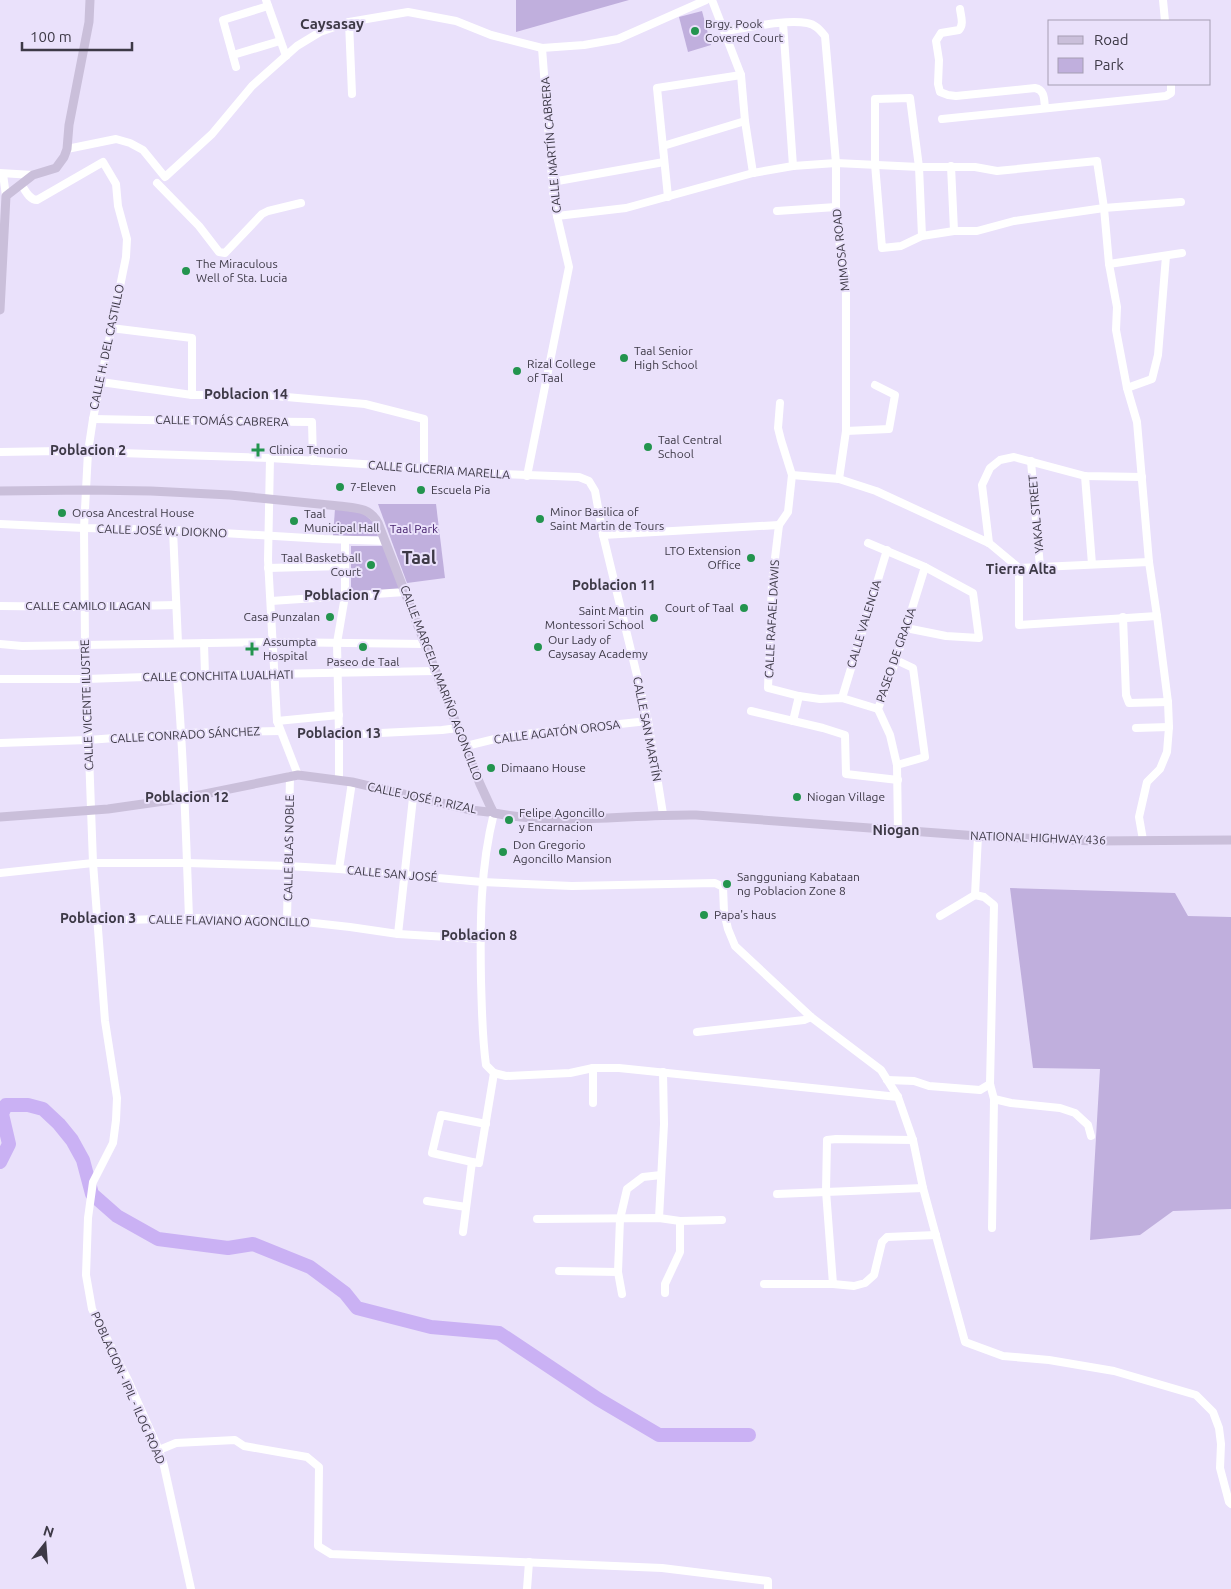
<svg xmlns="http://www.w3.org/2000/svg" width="1231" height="1589" font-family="Ubuntu,sans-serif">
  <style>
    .green { fill: #c0afdd }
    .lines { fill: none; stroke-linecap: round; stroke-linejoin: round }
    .river { stroke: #cab1f4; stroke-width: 14 }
    .minor { stroke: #fff; stroke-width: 8 }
    .major { stroke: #cabfda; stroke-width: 9 }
    .poi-dot { fill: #23944e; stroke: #eae1fb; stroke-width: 2 }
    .labels { text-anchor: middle; stroke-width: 4; stroke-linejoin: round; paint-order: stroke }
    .poi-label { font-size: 12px; fill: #3d3946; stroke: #eae1fb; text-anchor: start }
    .street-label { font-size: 12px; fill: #3d3946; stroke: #eae1fb }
    .park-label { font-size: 12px; fill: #3f1b67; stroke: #eae1fb }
    .neighbourhood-label { font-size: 14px; font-weight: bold; fill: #3d3946; stroke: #eae1fb }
    .quarter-label { font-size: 15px; font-weight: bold; fill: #3d3946; stroke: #eae1fb }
    .district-label { font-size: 18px; font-weight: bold; fill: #3d3946; stroke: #eae1fb }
  </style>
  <rect width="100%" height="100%" fill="#eae1fb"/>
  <g class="green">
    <polygon points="516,0 629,0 516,32"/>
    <polygon points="702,11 711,45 688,52 679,17"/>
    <polygon points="378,504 436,504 445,578 407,583"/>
    <polygon points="335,509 363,513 373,522 378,536 333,536"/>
    <polygon points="351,546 384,546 401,590 353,592 351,588"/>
    <polygon points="1010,888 1175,893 1188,916 1231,917 1231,1209 1173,1211 1140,1235 1090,1240 1100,1069 1033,1068"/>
  </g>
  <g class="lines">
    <polyline class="river" points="0,1162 9,1144 2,1114 6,1105 28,1105 43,1109 59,1124 72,1140 83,1160 92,1194 117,1216 158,1239 228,1248 253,1244 310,1267 345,1293 357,1308 431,1327 499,1333 598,1399 659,1435 749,1435"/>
    <g class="minor">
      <polyline points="266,0 286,56"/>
      <polyline points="712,0 741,75 745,121 753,173"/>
      <polyline points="1163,0 1165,21"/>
      <path d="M960,9C961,17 964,24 959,30L941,33L936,41L939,60L938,84L940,92L948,95L956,96L1035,88C1045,90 1044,99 1045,108"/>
      <polyline points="349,22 352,94"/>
      <polyline points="783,23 793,166"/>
      <path d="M725,31C748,28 784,19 807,23C815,24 820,30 825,36L836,163V207L840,248L846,275V431L839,479"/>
      <polyline points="233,55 280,41"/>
      <polyline points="236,67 223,20 268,6"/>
      <polyline points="942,119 1166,96 1171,93 1171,84"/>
      <polyline points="663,146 745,121"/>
      <polyline points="67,149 116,139 130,143 143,150 165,177 212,134 252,86 297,46 320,32 349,22 408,12 456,21 491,35 542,48 584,45 618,39 706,0"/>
      <polyline points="951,166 954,231"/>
      <polyline points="0,173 33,175"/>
      <polyline points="3,174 6,196"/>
      <polyline points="552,182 664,162"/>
      <polyline points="157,183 199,226 219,252 225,253 262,214 268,211 301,203"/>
      <path d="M21,184C25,190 29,200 37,200L103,162L116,184L118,206L127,239L126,257L93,419L88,452L84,528L85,645L93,863L105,1021L117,1098L116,1120L113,1143L93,1182L88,1218L86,1275L92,1309L128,1380L159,1450L164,1466L191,1589"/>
      <polyline points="668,197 657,88 741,75"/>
      <polyline points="777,211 836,207"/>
      <polyline points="557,216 626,208 753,173 793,166 836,163 919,167 975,167 997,171 1097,161 1104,208 1109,264 1117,307 1116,330 1127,388 1137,422 1149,562 1157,616 1168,702 1169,727 1167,752 1160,769 1147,782 1139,817 1143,840"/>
      <polyline points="922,236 919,167 910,98 875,99 875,164 882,248 901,246 922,236 954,231 977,231 1014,221 1104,208 1181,202"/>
      <polyline points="1109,264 1182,253"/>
      <polyline points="111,328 192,338 192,395"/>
      <polyline points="101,382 192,395 264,395 365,404 424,419 424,468"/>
      <polyline points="1127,388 1152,379 1158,355 1166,256"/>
      <polyline points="780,403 778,428 781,440 792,475 788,512 779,525 772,583 768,688 799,696 820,699 842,698 878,709"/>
      <polyline points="93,419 196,421 312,422 313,461"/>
      <polyline points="846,431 889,429 895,395 875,385"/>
      <polyline points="0,452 60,451 270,458 424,468 475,473 579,477 589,481 595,491 603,535 648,721 663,814"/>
      <polyline points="270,458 268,560 277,721 298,775"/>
      <polyline points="1031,461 1040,567"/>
      <polyline points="792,475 839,479 876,491 989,543 1019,568 1149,562"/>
      <polyline points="527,476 569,267 557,216 553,192 542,48"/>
      <polyline points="1085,476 1092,564"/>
      <polyline points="0,524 84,528 173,530 324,539 385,541"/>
      <polyline points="173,530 178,643"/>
      <polyline points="603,535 779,525"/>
      <polyline points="868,543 925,567 973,593 979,638 946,636 906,628"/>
      <polyline points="989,543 982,485 990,468 1000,460 1014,457 1085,476 1142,477"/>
      <polyline points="268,568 344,566"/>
      <polyline points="1019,568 1019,625 1157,616"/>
      <polyline points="271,601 405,592"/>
      <polyline points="0,606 85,607 176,605"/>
      <polyline points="1123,617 1126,695 1129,703 1168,702"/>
      <polyline points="204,643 205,675"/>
      <polyline points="0,644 22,646 272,642 425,644"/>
      <polyline points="896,660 913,668 925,757 897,765"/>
      <path d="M177,677C184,757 186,838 189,918"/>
      <polyline points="0,679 86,679 205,675 435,671"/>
      <polyline points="842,698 887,550"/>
      <polyline points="751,711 823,728 845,735 846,774 898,780"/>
      <polyline points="277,721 339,715"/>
      <polyline points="793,721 799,696"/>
      <polyline points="1136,728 1169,727"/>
      <polyline points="339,735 442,730 458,728"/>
      <polyline points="0,743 88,740 182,733 280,731"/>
      <polyline points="466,746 507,736 648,721"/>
      <polyline points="339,780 339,735 337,643 345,596 345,540"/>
      <path d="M494,813C480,868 480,924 481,981C482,1009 482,1037 486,1065L494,1073L506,1076L570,1073L593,1068H619L898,1097"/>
      <polyline points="898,831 897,765 890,735 878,709 896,660 925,567"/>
      <polyline points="339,869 352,782"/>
      <polyline points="0,873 93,863 187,863 288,866 339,869 482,882 572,886 715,883 723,887 724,912 728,929 735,946 811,1017 881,1070 898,1097 913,1140 923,1188 965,1342 1003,1356 1049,1360 1114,1371 1196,1395 1213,1412 1219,1428 1221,1444 1220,1468 1229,1502 1231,1504"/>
      <polyline points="975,895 984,897 994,905 990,1084 994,1099 992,1228"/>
      <polyline points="940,916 975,895 978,836"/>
      <polyline points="287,920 290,776"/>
      <polyline points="97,921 189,918 287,920 350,927 398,934 481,939"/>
      <polyline points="398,934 413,798"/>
      <polyline points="697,1032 804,1020 811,1017"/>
      <polyline points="593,1068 593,1103"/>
      <polyline points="887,1080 914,1081 929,1086 980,1090 990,1084"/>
      <polyline points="994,1099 1011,1103 1060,1108 1075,1113 1088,1125 1091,1136"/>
      <polyline points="472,1162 432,1153 441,1115 486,1124"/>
      <polyline points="777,1194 923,1188"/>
      <polyline points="427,1201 466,1207"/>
      <polyline points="659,1218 664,1124 663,1072"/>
      <polyline points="537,1219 659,1218 680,1221 722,1220"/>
      <polyline points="463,1232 472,1162 479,1163 494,1073"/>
      <polyline points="559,1271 618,1272"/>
      <polyline points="764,1284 833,1284 854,1286 865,1283 874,1275 882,1242 887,1237 936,1235"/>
      <polyline points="833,1284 826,1191 827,1140 836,1139 913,1140"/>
      <polyline points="665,1293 665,1284 680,1252 680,1221"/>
      <polyline points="622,1294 618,1272 620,1219 627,1189 643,1177 661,1175"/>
      <polyline points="159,1450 176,1443 235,1440 244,1446 307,1457 319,1467 318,1546 331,1554 662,1568 768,1581 768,1589"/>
      <polyline points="527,1589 529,1562"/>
    </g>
    <g class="major">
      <polyline points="0,310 6,196 33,175 56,168 64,157 67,149 69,125 89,22 90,0"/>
      <path d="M0,491L87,490L151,491L230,495L339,506C355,508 370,507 378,523L425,644L480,784L492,810"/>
      <path d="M0,817L108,809L185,798L298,775L352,782L471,810L488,812L492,810L494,813C560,826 629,814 696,815L978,836L1094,841L1231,840"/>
    </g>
  </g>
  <g class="poi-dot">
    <circle cx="695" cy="31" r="5"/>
    <circle cx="186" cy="271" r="5"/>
    <circle cx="624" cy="358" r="5"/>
    <circle cx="517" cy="371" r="5"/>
    <circle cx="648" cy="447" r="5"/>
    <path d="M255.5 442.5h5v5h5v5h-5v5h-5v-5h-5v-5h5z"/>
    <circle cx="340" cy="487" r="5"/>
    <circle cx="421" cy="490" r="5"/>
    <circle cx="62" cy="513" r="5"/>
    <circle cx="540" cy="519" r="5"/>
    <circle cx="294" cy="521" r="5"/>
    <circle cx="751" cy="558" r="5"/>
    <circle cx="371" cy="565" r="5"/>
    <circle cx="744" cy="608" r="5"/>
    <circle cx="330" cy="617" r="5"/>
    <circle cx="654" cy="618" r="5"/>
    <circle cx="363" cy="647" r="5"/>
    <circle cx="538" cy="647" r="5"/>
    <path d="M249.5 641.5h5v5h5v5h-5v5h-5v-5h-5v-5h5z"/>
    <circle cx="491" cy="768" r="5"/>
    <circle cx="797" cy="797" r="5"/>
    <circle cx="509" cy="820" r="5"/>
    <circle cx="503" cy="852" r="5"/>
    <circle cx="727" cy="884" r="5"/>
    <circle cx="704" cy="915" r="5"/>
  </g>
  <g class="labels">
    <g class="poi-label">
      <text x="705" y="28">Brgy. Pook<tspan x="705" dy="14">Covered Court</tspan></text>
      <text x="196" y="268">The Miraculous<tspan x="196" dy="14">Well of Sta. Lucia</tspan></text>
      <text x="634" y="355">Taal Senior<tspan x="634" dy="14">High School</tspan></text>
      <text x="527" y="368">Rizal College<tspan x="527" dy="14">of Taal</tspan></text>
      <text x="658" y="444">Taal Central<tspan x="658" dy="14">School</tspan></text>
      <text x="269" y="454">Clinica Tenorio</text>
      <text x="350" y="491">7-Eleven</text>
      <text x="431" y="494">Escuela Pia</text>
      <text x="550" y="516">Minor Basilica of<tspan x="550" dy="14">Saint Martin de Tours</tspan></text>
      <text x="72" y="517">Orosa Ancestral House</text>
      <text x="304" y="518">Taal<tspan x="304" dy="14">Municipal Hall</tspan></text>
      <text x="741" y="555" text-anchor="end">LTO Extension<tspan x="741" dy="14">Office</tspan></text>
      <text x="361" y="562" text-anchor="end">Taal Basketball<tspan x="361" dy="14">Court</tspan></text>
      <text x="734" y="612" text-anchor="end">Court of Taal</text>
      <text x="644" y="615" text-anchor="end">Saint Martin<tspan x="644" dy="14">Montessori School</tspan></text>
      <text x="320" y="621" text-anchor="end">Casa Punzalan</text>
      <text x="548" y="644">Our Lady of<tspan x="548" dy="14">Caysasay Academy</tspan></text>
      <text x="263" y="646">Assumpta<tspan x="263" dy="14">Hospital</tspan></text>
      <text x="363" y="666" text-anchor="middle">Paseo de Taal</text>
      <text x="501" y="772">Dimaano House</text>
      <text x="807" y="801">Niogan Village</text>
      <text x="519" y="817">Felipe Agoncillo<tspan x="519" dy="14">y Encarnacion</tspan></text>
      <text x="513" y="849">Don Gregorio<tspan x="513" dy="14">Agoncillo Mansion</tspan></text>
      <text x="737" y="881">Sangguniang Kabataan<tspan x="737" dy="14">ng Poblacion Zone 8</tspan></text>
      <text x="714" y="919">Papa's haus</text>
    </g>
    <g class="street-label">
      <text transform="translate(551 145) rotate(-95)" y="4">CALLE MARTÍN CABRERA</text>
      <text transform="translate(841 250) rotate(-96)" y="4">MIMOSA ROAD</text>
      <text transform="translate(107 347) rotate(-78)" y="4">CALLE H. DEL CASTILLO</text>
      <text transform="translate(222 421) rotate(1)" y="4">CALLE TOMÁS CABRERA</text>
      <text transform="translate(439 470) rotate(4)" y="4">CALLE GLICERIA MARELLA</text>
      <text transform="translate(1036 514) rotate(-95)" y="4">YAKAL STREET</text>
      <text transform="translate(162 531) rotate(2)" y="4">CALLE JOSÉ W. DIOKNO</text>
      <text x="88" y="610">CALLE CAMILO ILAGAN</text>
      <text transform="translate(772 619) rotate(-87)" y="4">CALLE RAFAEL DAWIS</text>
      <text transform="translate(864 624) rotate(-73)" y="4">CALLE VALENCIA</text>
      <text transform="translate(896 655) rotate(-71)" y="4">PASEO DE GRACIA</text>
      <text transform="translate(218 676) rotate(-1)" y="4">CALLE CONCHITA LUALHATI</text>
      <text transform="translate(441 683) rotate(69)" y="4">CALLE MARCELA MARIÑO AGONCILLO</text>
      <text transform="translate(87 705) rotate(-92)" y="4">CALLE VICENTE ILUSTRE</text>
      <text transform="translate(647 729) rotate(79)" y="4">CALLE SAN MARTÍN</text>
      <text transform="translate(557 732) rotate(-7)" y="4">CALLE AGATÓN OROSA</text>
      <text transform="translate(185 735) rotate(-3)" y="4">CALLE CONRADO SÁNCHEZ</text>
      <text transform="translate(422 798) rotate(12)" y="4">CALLE JOSÉ P. RIZAL</text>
      <text transform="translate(1038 838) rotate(2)" y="4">NATIONAL HIGHWAY 436</text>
      <text transform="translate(289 848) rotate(-89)" y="4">CALLE BLAS NOBLE</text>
      <text transform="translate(392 874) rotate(5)" y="4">CALLE SAN JOSÉ</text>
      <text transform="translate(229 921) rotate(1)" y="4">CALLE FLAVIANO AGONCILLO</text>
      <text transform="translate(128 1388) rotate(66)" y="4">POBLACION - IPIL - ILOG ROAD</text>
    </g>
    <g class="park-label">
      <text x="414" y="533">Taal Park</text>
    </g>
    <g class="neighbourhood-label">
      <text x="246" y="399">Poblacion 14</text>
      <text x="88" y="455">Poblacion 2</text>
      <text x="1021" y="574">Tierra Alta</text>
      <text x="614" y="590">Poblacion 11</text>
      <text x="342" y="600">Poblacion 7</text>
      <text x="339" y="738">Poblacion 13</text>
      <text x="187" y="802">Poblacion 12</text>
      <text x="896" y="835">Niogan</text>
      <text x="98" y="923">Poblacion 3</text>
      <text x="479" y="940">Poblacion 8</text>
    </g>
    <g class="quarter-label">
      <text x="332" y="29">Caysasay</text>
    </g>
    <g class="district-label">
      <text x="419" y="564">Taal</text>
    </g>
  </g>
  <rect x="1048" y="20" width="162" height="65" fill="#eae1fb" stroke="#a59eb3"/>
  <rect x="1058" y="36" width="25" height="8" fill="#cabfda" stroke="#a59eb3"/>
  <text x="1094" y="45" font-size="15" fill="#3d3946">Road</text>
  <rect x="1058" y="58" width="25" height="15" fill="#c0afdd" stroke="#a59eb3"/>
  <text x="1094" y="70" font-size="15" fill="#3d3946">Park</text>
  <g transform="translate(45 1544) rotate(17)" stroke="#eae1fb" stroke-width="4" paint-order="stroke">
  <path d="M0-4L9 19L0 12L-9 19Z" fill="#3d3946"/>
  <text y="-8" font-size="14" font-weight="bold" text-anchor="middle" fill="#3d3946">N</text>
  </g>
  <path d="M22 42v8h110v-8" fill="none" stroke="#3d3946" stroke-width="2.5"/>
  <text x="30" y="42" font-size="15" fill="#3d3946" stroke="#eae1fb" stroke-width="4" paint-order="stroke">100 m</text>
</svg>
